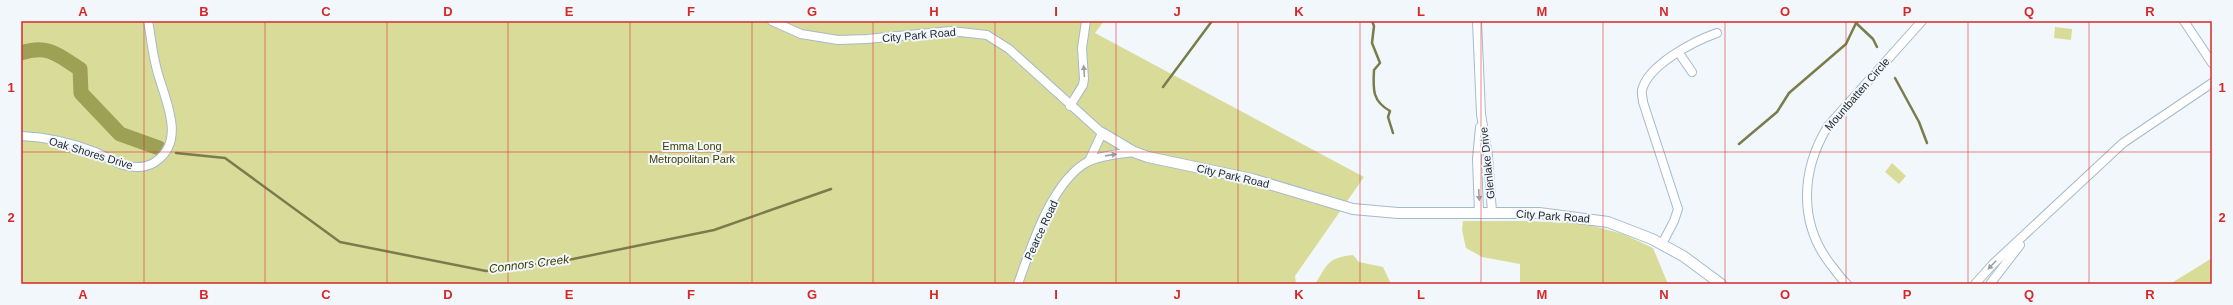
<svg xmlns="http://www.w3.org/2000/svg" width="2233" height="305" font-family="Helvetica,sans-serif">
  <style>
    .green { fill: #d9dc99 }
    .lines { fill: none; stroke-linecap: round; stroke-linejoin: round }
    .stream { stroke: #797d4b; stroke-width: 2.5 }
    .river { stroke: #9ea056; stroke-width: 15 }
    .minor-casing { stroke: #a4bacc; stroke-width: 10 }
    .tertiary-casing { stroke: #a4bacc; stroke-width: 12 }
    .minor { stroke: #fff; stroke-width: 8 }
    .tertiary { stroke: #fff; stroke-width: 10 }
    .oneway { fill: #9ca0a3 }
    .grid { fill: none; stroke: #d62828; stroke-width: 1; stroke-opacity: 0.55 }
    .labels { text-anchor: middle; stroke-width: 4; stroke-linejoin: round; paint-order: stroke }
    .street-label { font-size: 11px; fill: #222b32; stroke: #f2f7fb }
    .park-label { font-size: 11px; fill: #3f3f02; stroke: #f2f7fb }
    .water-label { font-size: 12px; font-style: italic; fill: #3e3e01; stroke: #f2f7fb }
    .neatline { fill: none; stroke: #d62828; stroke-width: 1.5 }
    .grid-label { font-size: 13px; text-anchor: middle; font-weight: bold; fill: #d62828 }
  </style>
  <rect width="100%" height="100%" fill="#f2f7fb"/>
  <g class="green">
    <polygon points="21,21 1104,21 1095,33 1364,177 1295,276 1296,284 21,284"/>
    <polygon points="2055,27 2072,29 2071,40 2054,38"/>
    <polygon points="1892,163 1906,176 1899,184 1885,172"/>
    <polygon points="1463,221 1529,221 1586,224 1623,234 1653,248 1668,284 1520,284 1520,264 1482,257 1466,248 1462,230"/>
    <path d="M1353,255L1359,262L1383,267L1391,284H1315C1328,264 1327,258 1353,255Z"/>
    <polygon points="2212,258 2212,284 2170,284"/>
  </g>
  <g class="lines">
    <g class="stream">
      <path d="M1372,21L1374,26L1372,43L1380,63L1374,70C1373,89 1372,101 1390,111L1388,117L1393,133"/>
      <polyline points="1856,23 1873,39 1877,47"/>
      <polyline points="1895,78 1919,122 1927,143"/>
      <polyline points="1163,87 1212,21"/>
      <polyline points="1739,144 1777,112 1789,93 1846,44 1857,21"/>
      <polyline points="176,153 225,158 340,242 486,271 573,259 714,230 831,189"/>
    </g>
    <path class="river" d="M21,53C48,44 58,55 80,69L81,93L120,134L159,148"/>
    <defs>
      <g id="minor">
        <polyline points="772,21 801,34 838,40 867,39 951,31 987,35 1009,49 1102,133 1089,161"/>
        <polyline points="1477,21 1481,114 1488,156 1492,212"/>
        <polyline points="2184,21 2212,63"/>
        <polyline points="1679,53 1692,72"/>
        <polyline points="1070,106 1083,85 1084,79 1082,48 1086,21"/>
        <path d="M21,136C46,137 72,143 95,152C105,156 113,161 123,165C134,168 146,168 155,162C189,140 162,95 156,66C152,51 151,36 148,21"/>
        <polyline points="1479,212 1477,159 1480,127"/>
        <path d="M1662,244L1674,221L1678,209L1643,102C1643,98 1641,94 1642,90C1648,65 1694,41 1717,33"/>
        <path d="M1018,284C1031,247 1052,180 1089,161C1103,155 1119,154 1134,152"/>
        <path d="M1847,284C1841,279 1836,271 1831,265C1798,223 1801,170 1828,126L1922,21"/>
        <polyline points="1975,284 1993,264 2123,143 2212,83"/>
        <polyline points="1990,284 2020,245"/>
      </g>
      <polyline id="tertiary" points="1102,133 1134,152 1148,157 1252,179 1353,209 1398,213 1539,213 1608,222 1652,239 1683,256 1721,284"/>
    </defs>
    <use href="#minor" class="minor-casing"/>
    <use href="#tertiary" class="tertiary-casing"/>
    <use href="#minor" class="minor"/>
    <use href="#tertiary" class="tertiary"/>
  </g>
  <defs><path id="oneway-solid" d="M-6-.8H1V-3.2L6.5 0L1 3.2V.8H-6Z"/></defs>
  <g class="oneway">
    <use href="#oneway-solid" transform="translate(1084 71) rotate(-94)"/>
    <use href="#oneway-solid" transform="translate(1111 155) rotate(-8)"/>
    <use href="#oneway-solid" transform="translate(1479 195) rotate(87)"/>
    <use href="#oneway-solid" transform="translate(1992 265) rotate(134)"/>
  </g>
  <path class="grid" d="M144,21V284M265,21V284M387,21V284M508,21V284M630,21V284M752,21V284M873,21V284M995,21V284M1116,21V284M1238,21V284M1360,21V284M1481,21V284M1603,21V284M1725,21V284M1846,21V284M1968,21V284M2089,21V284M21,152H2212"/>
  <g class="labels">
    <g class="street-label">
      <text transform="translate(919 35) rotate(-5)" y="4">City Park Road</text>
      <text transform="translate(1857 94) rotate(-49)" y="4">Mountbatten Circle</text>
      <text transform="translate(91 153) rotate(17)" y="4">Oak Shores Drive</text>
      <text transform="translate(1487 163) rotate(-96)" y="4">Glenlake Drive</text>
      <text transform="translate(1233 176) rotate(13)" y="4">City Park Road</text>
      <text transform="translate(1553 216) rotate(4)" y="4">City Park Road</text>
      <text transform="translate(1041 230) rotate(-65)" y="4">Pearce Road</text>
    </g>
    <g class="park-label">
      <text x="692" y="150">Emma Long<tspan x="692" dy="13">Metropolitan Park</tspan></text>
    </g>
    <g class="water-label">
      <text transform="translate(529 264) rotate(-7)" y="4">Connors Creek</text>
    </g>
  </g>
  <rect width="2233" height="305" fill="none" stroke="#f2f7fb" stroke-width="44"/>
  <rect x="22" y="22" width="2189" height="261" class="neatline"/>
  <g class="grid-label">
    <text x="83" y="16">A</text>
    <text x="204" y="16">B</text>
    <text x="326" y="16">C</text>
    <text x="448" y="16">D</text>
    <text x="569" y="16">E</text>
    <text x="691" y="16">F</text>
    <text x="812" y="16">G</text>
    <text x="934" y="16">H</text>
    <text x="1056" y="16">I</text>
    <text x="1177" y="16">J</text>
    <text x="1299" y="16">K</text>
    <text x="1421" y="16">L</text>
    <text x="1542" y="16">M</text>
    <text x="1664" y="16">N</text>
    <text x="1785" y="16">O</text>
    <text x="1907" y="16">P</text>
    <text x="2029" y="16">Q</text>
    <text x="2150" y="16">R</text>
    <text x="11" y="92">1</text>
    <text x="2222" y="92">1</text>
    <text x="11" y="222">2</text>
    <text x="2222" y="222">2</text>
    <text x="83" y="299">A</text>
    <text x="204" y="299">B</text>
    <text x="326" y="299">C</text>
    <text x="448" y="299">D</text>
    <text x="569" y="299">E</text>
    <text x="691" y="299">F</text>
    <text x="812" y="299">G</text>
    <text x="934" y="299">H</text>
    <text x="1056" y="299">I</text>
    <text x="1177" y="299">J</text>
    <text x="1299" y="299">K</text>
    <text x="1421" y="299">L</text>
    <text x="1542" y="299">M</text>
    <text x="1664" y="299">N</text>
    <text x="1785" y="299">O</text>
    <text x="1907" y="299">P</text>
    <text x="2029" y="299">Q</text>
    <text x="2150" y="299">R</text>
  </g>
</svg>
